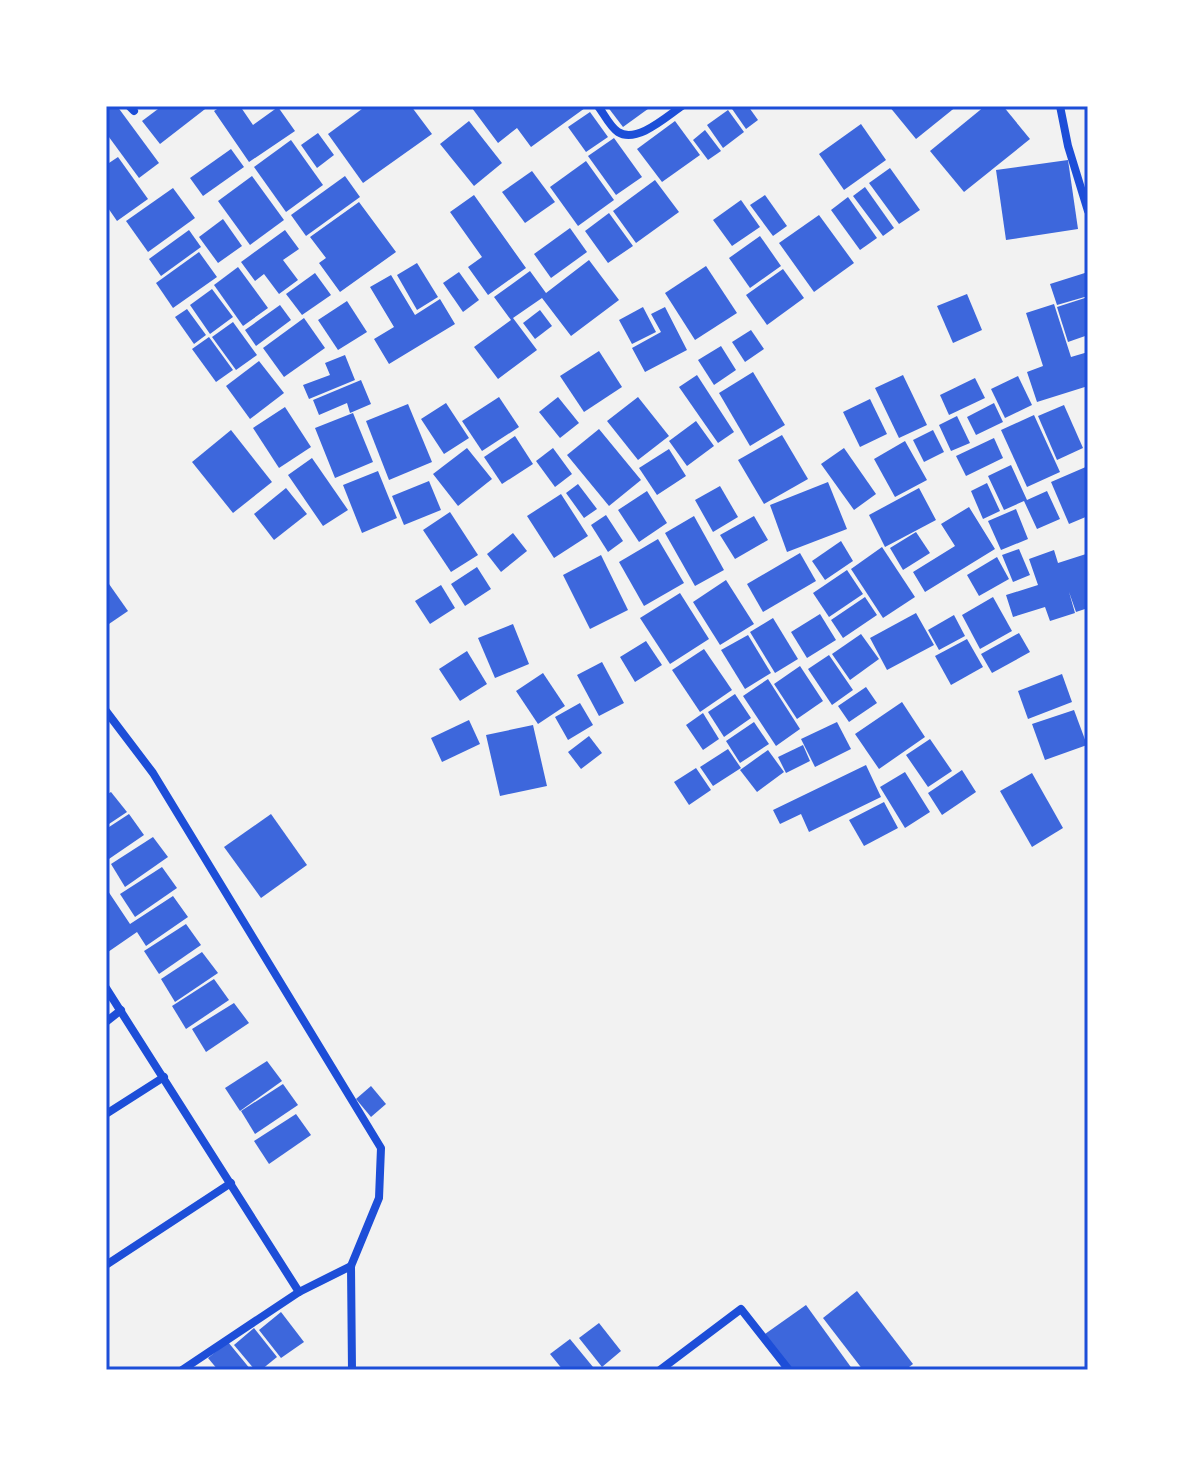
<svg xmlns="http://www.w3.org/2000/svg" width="1194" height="1476" font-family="'Zilla Slab',serif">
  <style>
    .building { fill: #3d67dc }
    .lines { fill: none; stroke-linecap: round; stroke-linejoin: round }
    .minor { stroke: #1d4ed8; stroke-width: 8 }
    .neatline { fill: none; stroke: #1d4ed8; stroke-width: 3 }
  </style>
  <rect width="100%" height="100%" fill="#f2f2f2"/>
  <g class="building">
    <polygon points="106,106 117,106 159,163 139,178 106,133"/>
    <polygon points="162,106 209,106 160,144 142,121"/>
    <polygon points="222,106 240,106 253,125 278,107 295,131 249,162 214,111"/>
    <polygon points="366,106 411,106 432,134 363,183 328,134"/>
    <polygon points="474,106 584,106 585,108 531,147 517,128 498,143 472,108"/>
    <polygon points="607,106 652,106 623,127"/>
    <polygon points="730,106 748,106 758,120 746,129"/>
    <polygon points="889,106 957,106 916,139"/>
    <polygon points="985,106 1003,106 1030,139 964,192 930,151"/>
    <polygon points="728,110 744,132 723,148 707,125"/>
    <polygon points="590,112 608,137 586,152 568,127"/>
    <polygon points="469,121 502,163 474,186 440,144"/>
    <polygon points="675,121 700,155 662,182 637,149"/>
    <polygon points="861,124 886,160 844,190 819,154"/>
    <polygon points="705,130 721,151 708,160 693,140"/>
    <polygon points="318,133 334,155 317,168 301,145"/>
    <polygon points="614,138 642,177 616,195 588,156"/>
    <polygon points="291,140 323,185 286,212 254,167"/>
    <polygon points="231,149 244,167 203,196 190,178"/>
    <polygon points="118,157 148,199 117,221 106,205 106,165"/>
    <polygon points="1068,160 1078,229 1006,240 996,170"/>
    <polygon points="586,161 614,200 578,226 550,187"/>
    <polygon points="890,168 920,210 899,224 869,183"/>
    <polygon points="532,171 555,202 525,223 502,192"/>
    <polygon points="252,176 284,220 250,245 218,201"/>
    <polygon points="345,176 360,197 306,236 291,215"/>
    <polygon points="655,180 679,212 636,243 613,211"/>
    <polygon points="865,187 894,228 883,236 853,196"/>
    <polygon points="173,188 195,218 148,252 126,221"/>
    <polygon points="474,195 526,268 488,295 468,267 482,257 450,212"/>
    <polygon points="765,195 787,226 773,236 750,205"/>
    <polygon points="848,197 877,238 860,250 831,210"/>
    <polygon points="741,200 760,227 732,246 713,220"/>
    <polygon points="359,202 396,252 340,292 319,263 326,258 310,237"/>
    <polygon points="609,213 633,246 608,263 585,231"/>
    <polygon points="819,215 854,263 814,292 779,243"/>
    <polygon points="223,219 242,246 218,263 199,237"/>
    <polygon points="570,228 587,252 551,278 534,254"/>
    <polygon points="189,230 201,247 161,276 149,259"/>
    <polygon points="285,230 299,249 283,260 298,280 279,294 264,274 255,281 241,262"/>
    <polygon points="760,236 781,266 750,288 729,258"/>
    <polygon points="199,252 217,277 173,308 156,283"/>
    <polygon points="589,260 619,300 571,336 542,298 513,318 537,350 498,379 474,347 511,320 494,297 530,271 546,293"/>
    <polygon points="417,263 438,297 417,310 397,275"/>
    <polygon points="706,266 737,313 695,340 665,293"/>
    <polygon points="238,267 268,308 243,326 214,285"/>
    <polygon points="783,269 804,298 767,325 746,295"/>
    <polygon points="459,272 479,300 463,312 443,283"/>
    <polygon points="1088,272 1088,296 1057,305 1050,284"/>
    <polygon points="315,273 331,295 302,315 286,294"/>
    <polygon points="391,275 415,315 440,299 455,324 389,364 374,339 394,327 370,287"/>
    <polygon points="212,289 233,317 210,334 190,305"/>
    <polygon points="967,294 982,330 953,343 937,306"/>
    <polygon points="1088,297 1088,335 1068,342 1057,307"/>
    <polygon points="347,301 367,332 338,350 318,320"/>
    <polygon points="1054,304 1071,357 1088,352 1088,386 1037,402 1027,372 1043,366 1026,313"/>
    <polygon points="280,305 291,320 256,346 245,330"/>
    <polygon points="643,307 656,332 632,344 619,320"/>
    <polygon points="665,307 687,350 645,372 632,348 661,332 651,314"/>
    <polygon points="187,309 206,335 194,344 175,317"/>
    <polygon points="540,310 552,326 535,339 523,323"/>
    <polygon points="304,318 325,348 284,377 263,348"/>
    <polygon points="233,322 257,355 236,370 212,337"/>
    <polygon points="751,330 764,349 745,362 732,342"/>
    <polygon points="209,337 233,370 216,382 192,349"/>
    <polygon points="721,346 736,370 714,385 698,360"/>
    <polygon points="599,351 622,387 584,412 560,376"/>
    <polygon points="345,355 355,380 309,399 303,385 330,375 325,363"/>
    <polygon points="259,361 284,393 250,419 226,386"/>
    <polygon points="753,372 785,425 750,446 719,393"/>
    <polygon points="697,375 734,432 718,443 679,387"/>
    <polygon points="903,375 927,425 899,438 875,388"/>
    <polygon points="1018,376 1032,405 1005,418 991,389"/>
    <polygon points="975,378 985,398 949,415 940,395"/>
    <polygon points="361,380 371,404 350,413 347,403 319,415 313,400"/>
    <polygon points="499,397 519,427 482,451 462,421"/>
    <polygon points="558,397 579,423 560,438 539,412"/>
    <polygon points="638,397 669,436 638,460 607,421"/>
    <polygon points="870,399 887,434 860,447 843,412"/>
    <polygon points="446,403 469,438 444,454 421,419"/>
    <polygon points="994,403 1003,422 976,435 967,417"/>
    <polygon points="408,404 432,462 389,480 366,421"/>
    <polygon points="1064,405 1083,448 1057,460 1038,416"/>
    <polygon points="285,407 311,447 279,468 253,428"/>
    <polygon points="353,413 373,462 335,478 315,428"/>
    <polygon points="1034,415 1060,472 1027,487 1001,430"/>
    <polygon points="957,416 970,443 951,451 939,425"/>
    <polygon points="696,421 714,446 687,466 669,441"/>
    <polygon points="599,429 641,480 609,506 567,455"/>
    <polygon points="231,430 272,482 233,513 192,462"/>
    <polygon points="933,430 944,452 924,462 913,440"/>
    <polygon points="782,435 808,479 764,504 738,460"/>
    <polygon points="515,436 533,464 502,484 484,457"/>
    <polygon points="994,438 1003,458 966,476 956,456"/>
    <polygon points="905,441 927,480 895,497 874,459"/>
    <polygon points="467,448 492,479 458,506 433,474"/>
    <polygon points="553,448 572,474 555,487 536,461"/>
    <polygon points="844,448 876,494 854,510 821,464"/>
    <polygon points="669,449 686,476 657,495 639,468"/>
    <polygon points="312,458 348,510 323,526 288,475"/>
    <polygon points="1011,465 1027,500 1047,491 1060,519 1037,529 1024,501 1004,510 988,476"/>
    <polygon points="1088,466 1088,516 1069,524 1051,482"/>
    <polygon points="378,471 397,518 362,533 343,485"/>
    <polygon points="429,481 441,510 404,525 392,496"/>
    <polygon points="828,482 847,529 787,552 770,505"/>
    <polygon points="987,483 1000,511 983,519 971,491"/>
    <polygon points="578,484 597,509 584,518 566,493"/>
    <polygon points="720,486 738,517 713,532 695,500"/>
    <polygon points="286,488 307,514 274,540 254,514"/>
    <polygon points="919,488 936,520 885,547 869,515"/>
    <polygon points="647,491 667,523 639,542 618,510"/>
    <polygon points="561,494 588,536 554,558 527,516"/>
    <polygon points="969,507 995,549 925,592 913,572 955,546 941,524"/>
    <polygon points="1016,509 1028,539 1001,550 988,521"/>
    <polygon points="450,512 478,555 451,572 423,530"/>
    <polygon points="606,515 623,541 608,552 591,525"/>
    <polygon points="694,516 724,570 695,586 665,533"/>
    <polygon points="754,516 768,540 735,559 720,535"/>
    <polygon points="916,532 930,553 903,570 890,548"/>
    <polygon points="513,533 527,551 501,572 487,554"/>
    <polygon points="658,539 684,583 644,606 619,562"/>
    <polygon points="841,541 853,561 825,580 812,561"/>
    <polygon points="882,547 915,597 883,618 851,569"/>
    <polygon points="1019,549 1030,575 1013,582 1002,555"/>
    <polygon points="1054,550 1058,563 1086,554 1088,608 1076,612 1069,592 1075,613 1050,621 1045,607 1013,617 1006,595 1038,585 1029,559"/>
    <polygon points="800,553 816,581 763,612 747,584"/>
    <polygon points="601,555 628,610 590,629 563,575"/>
    <polygon points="997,557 1009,579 979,596 967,575"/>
    <polygon points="477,567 491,589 465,606 451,584"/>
    <polygon points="847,570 863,594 829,617 813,593"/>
    <polygon points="726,580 754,624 720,645 693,602"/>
    <polygon points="109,584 128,611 106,626 106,587"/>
    <polygon points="441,585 455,608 430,624 415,601"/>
    <polygon points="680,593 709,639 670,664 640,618"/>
    <polygon points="865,597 877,615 843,638 831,620"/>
    <polygon points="993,597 1012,631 980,649 962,615"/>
    <polygon points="916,613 934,645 887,670 870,638"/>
    <polygon points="820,614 836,640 807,658 791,632"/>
    <polygon points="954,615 965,636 939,650 928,630"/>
    <polygon points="773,618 798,659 775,673 750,632"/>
    <polygon points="513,624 529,664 495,678 478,638"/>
    <polygon points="1019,633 1030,652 992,673 981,654"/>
    <polygon points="861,634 879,659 850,680 832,654"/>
    <polygon points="748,635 771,673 745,689 721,650"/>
    <polygon points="967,639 983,667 951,685 935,656"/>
    <polygon points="646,641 662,665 635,682 620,657"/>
    <polygon points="704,649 732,690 700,712 672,670"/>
    <polygon points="467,651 487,684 460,701 439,669"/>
    <polygon points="829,655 853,690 832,705 808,669"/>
    <polygon points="602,662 624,703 599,716 577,675"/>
    <polygon points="800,666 823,701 797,719 774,684"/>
    <polygon points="543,673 565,706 538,724 516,691"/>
    <polygon points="1062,674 1072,702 1028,719 1018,691"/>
    <polygon points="768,679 800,729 776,746 743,696"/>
    <polygon points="866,687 877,703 849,722 838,706"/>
    <polygon points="735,694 751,718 724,737 708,712"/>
    <polygon points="902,702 925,737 879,769 855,734"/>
    <polygon points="580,703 593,725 568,740 555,717"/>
    <polygon points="1074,710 1087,745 1045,760 1032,724"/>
    <polygon points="703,713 719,739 703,750 686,725"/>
    <polygon points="469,720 480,744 442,762 431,738"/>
    <polygon points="754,722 769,744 740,763 726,741"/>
    <polygon points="837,722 851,749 815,767 801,739"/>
    <polygon points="533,725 547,786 500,796 486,735"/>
    <polygon points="589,736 602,753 581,769 568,752"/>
    <polygon points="930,739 952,771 928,787 906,755"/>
    <polygon points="803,745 810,761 786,773 778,757"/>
    <polygon points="728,749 741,768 713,786 700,767"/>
    <polygon points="768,750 784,772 757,792 740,770"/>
    <polygon points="866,765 881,797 809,832 801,814 780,824 773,810"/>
    <polygon points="696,768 711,790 689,805 674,782"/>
    <polygon points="962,770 976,792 942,815 928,793"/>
    <polygon points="905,772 930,812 905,828 880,787"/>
    <polygon points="1032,773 1063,828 1032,847 1000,791"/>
    <polygon points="111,792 127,812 106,826 106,795"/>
    <polygon points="884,802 898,828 864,846 849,820"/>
    <polygon points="129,814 144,835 106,861 106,829"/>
    <polygon points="271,814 307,865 261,898 224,847"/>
    <polygon points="153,837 168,857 125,887 111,864"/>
    <polygon points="162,867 177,888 135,917 120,894"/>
    <polygon points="106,888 130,924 173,896 188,917 146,946 137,932 108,952 106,948"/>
    <polygon points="186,924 201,945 159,974 144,951"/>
    <polygon points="202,952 218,973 175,1002 161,979"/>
    <polygon points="214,979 229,1000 186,1029 172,1006"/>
    <polygon points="234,1003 249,1023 206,1052 192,1029"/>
    <polygon points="267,1061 282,1081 240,1111 225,1088"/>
    <polygon points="283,1084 298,1105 255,1134 241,1111"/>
    <polygon points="371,1086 386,1104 371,1117 356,1099"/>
    <polygon points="296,1114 311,1135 269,1164 254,1141"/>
    <polygon points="857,1291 913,1364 905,1370 863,1370 823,1318"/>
    <polygon points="806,1305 853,1370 791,1370 765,1334"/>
    <polygon points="281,1312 304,1342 281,1358 259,1330"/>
    <polygon points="599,1323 621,1351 602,1367 579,1338"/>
    <polygon points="254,1328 277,1357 261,1370 255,1370 234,1345"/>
    <polygon points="570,1339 593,1367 589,1370 563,1370 550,1354"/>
    <polygon points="228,1342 251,1370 218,1370 208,1358"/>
  </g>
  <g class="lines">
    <g class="minor">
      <polyline points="129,106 134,111"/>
      <path d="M598,106C604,114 610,127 618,132C637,144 667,116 682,106"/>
      <polyline points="1060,106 1068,146 1088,211"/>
      <polyline points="106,711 153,773 381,1148 379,1198 351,1266 352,1370"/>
      <polyline points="106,988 299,1292"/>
      <polyline points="106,1022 121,1010"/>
      <polyline points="106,1114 164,1077"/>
      <polyline points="106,1265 231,1183"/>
      <polyline points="182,1370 299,1292 351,1266"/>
      <polyline points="660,1370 741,1309 789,1370"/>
    </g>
  </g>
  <rect width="1194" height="1476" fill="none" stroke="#ffffff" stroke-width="216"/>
  <rect x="108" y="108" width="978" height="1260" class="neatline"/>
</svg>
